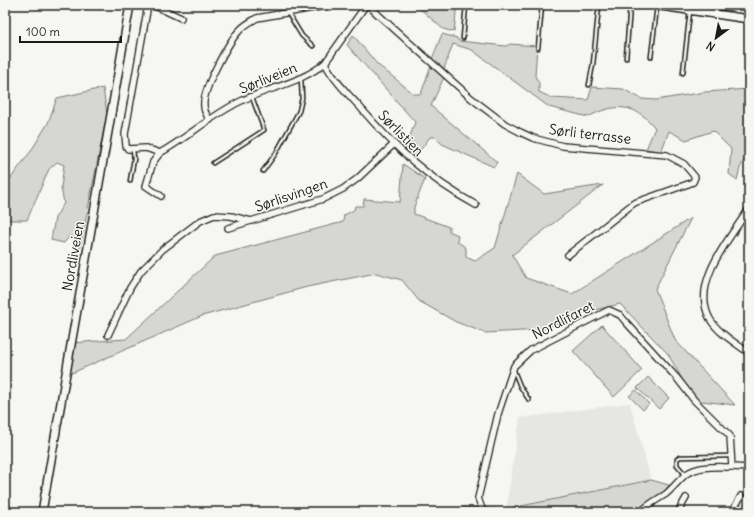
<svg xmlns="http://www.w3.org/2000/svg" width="754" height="517" font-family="Delius,sans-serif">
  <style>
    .built { fill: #e6e6e2 }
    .green { fill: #d6d6d2; stroke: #797977 }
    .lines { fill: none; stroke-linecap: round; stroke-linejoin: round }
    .service-casing { stroke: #1c1c1c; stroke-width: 5.5 }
    .minor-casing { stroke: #1c1c1c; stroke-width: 8 }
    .tertiary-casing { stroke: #1c1c1c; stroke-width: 10 }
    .secondary-casing { stroke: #1c1c1c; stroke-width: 10 }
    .service { stroke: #f6f6f2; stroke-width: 2.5 }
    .minor { stroke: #f6f6f2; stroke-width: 5.5 }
    .tertiary { stroke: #f6f6f2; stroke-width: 7 }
    .secondary { stroke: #f6f6f2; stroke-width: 7 }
    .labels { text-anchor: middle; stroke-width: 3; stroke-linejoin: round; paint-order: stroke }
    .street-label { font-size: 14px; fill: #1c1c1c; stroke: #f6f6f2 }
  </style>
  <rect width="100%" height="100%" fill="#f6f6f2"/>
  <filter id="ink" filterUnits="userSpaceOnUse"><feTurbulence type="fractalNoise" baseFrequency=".025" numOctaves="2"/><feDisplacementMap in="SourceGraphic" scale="8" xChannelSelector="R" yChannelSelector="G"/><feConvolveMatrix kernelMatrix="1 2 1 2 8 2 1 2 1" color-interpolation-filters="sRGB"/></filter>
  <g filter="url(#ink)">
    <polygon class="built" points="630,403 651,480 506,509 520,418"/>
    <g class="green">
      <polygon points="416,5 457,5 454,32 443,29"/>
      <path d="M442,34L457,38L459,41L506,46L510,44L537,46L535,76L539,83V92L552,98L588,100L592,87L623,89L642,99L656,100L705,92L749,89V149L740,168L737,180L729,174L731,149L713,131L686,140L669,131L661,152L646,149L655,128C636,103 614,103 588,117L549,107L472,50L453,44L444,69L432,59Z"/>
      <polygon points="353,35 377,64 414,94 421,94 431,65 444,77 431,106 497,162 494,167 442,144 435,137 430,137 421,149 411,156 405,151 415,122 347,45"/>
      <polygon points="103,88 107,114 80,248 77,248 74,238 69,237 64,243 51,240 55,218 64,203 61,188 64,165 57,162 49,169 27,220 11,220 5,218 5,186 31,151 48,123 57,98"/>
      <polygon points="403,164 425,179 414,207 414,214 449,227 449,231 458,235 457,241 466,248 466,257 475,261 495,248 517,174 544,194 603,185 512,255 526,278 572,294 691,218 655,289 675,340 735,405 694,400 668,354 620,304 578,314 542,330 485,333 456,322 419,301 402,280 376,273 307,287 202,316 65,376 70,343 126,339 215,256 343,222 344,215 354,210 355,206 363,206 364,199 400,202"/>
      <polygon points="602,325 642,370 614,397 573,351"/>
      <polygon points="648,377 669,398 659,409 637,388"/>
      <polygon points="636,390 649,404 643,410 629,396"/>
      <polygon points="651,480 669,485 651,512 459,512 463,507 506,509"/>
    </g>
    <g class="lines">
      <defs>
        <g id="service">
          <polyline points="288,13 302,36 313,46"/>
          <polyline points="463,38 466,5"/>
          <polyline points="538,48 542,5"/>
          <polyline points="651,57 657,6"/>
          <polyline points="626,58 630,5"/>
          <polyline points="683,73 690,11"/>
          <polyline points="589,85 593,64 599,5"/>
          <polyline points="213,163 264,130 252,97"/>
          <polyline points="263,171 276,153 299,111 302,98 301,79"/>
          <polyline points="130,181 134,159 133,150"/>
          <polyline points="514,371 520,386 529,400"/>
          <polyline points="685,474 677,465 677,459 680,457 731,456"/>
        </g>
        <g id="minor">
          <polyline points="148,5 125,134 126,146 128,149 146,148 160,153"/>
          <polyline points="153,5 181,18"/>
          <polyline points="370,5 373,10 471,98 505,124 520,132 533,138 563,146 667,155 684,164 695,177 693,182 688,184 634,203 568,255"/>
          <path d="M325,63C333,79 347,93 359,106C395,148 427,178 476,205"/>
          <path d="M210,120C207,116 204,112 204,106C202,90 228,43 239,31C244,25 250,22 257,18L331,5"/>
          <path d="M161,196L146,186L153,162L160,153C188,137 212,115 241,101C268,88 301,83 325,63L366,5"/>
          <path d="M749,209C730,238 690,283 710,319C719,334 736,343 749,353"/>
          <polyline points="228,228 251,221"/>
          <polyline points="108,335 130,288 141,271 163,249 200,221 214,215 231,216 251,221 323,199 343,189 357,179 393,145"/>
          <polyline points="483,512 478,498 479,494 498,414 514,366 531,350 609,310 620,315 625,321 676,377 694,400 730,436 732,467 749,468"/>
          <path d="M641,512C648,504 657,500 666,494C673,488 679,480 686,474C700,465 716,467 732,467"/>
          <polyline points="678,512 686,498"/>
          <polyline points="732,512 741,496"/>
        </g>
        <polyline id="tertiary" points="654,5 749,19"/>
        <polyline id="secondary" points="42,512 130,5"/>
      </defs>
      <use href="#service" class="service-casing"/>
      <use href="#minor" class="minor-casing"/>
      <use href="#tertiary" class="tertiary-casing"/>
      <use href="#secondary" class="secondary-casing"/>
      <use href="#service" class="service"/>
      <use href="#minor" class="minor"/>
      <use href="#tertiary" class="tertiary"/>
      <use href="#secondary" class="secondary"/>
    </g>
  </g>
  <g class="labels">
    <g class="street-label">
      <text transform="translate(268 78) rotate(-22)" y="5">Sørliveien</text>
      <text transform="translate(401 133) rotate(45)" y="5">Sørlistien</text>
      <text transform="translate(590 134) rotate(7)" y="5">Sørli terrasse</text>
      <text transform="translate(291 195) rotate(-19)" y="5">Sørlisvingen</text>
      <text transform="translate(73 256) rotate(-80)" y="5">Nordliveien</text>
      <text transform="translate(563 320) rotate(-27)" y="5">Nordlifaret</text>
    </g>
  </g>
  <rect width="754" height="517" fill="none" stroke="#f6f6f2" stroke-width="20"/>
  <rect x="10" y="10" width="734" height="497" fill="none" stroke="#1c1c1c" stroke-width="1.5" filter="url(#ink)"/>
  <g transform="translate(716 38) rotate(212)" stroke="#f6f6f2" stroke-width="3" paint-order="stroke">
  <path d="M0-3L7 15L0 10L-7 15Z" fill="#1c1c1c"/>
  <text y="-6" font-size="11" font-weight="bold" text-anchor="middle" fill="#1c1c1c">N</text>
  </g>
  <path d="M20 36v6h101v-6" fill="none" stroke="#1c1c1c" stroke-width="2"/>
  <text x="26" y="36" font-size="12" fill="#1c1c1c" stroke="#f6f6f2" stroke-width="3" paint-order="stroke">100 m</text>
</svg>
